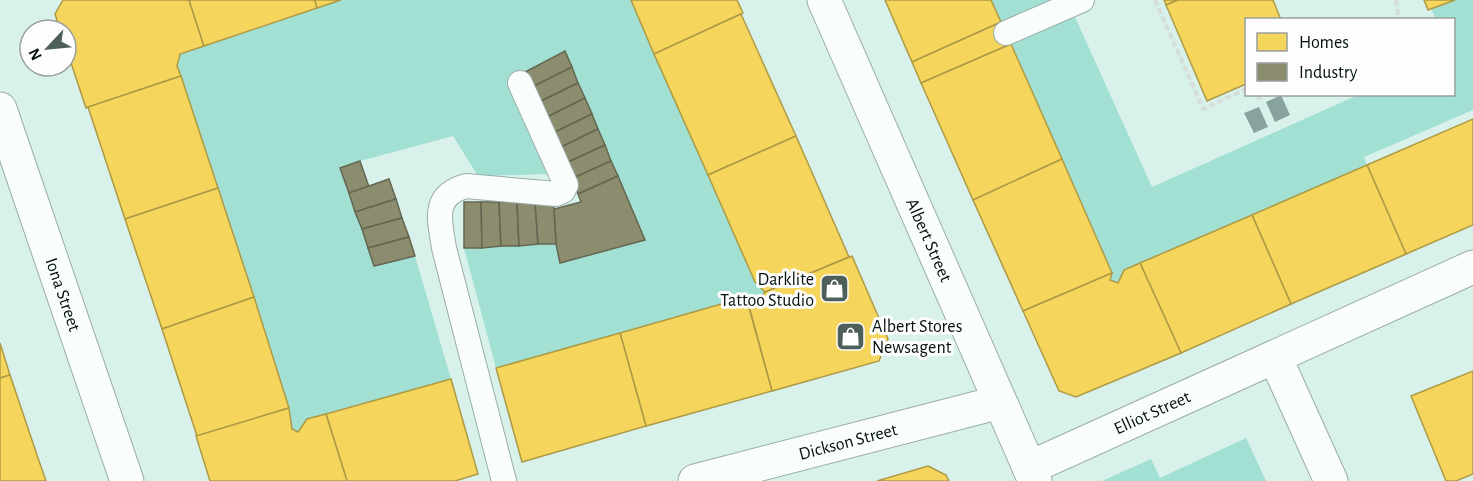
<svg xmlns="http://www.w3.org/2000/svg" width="1473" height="481" font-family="'Alegreya Sans',sans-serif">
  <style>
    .green { fill: #a2e0d3 }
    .homes { fill: #f6d55c; stroke: #ad9a45; stroke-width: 1.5 }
    .industry { fill: #8c8c6e; stroke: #636751; stroke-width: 1.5 }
    .building { fill: #88a39d }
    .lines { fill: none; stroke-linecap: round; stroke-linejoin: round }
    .lane-casing { stroke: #9bada9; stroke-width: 26 }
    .street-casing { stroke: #9bada9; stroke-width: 35 }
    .path { stroke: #d6dddc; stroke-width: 4; stroke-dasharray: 6 3; stroke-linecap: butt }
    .lane { stroke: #f9fdfc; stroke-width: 24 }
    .street { stroke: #f9fdfc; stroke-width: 33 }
    .labels { text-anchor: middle; stroke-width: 6; stroke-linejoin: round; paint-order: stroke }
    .street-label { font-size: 18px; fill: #03110e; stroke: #fdfdfd }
    .poi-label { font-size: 18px; fill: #03110e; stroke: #fdfdfd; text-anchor: end }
  </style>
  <rect width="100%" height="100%" fill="#d9f1eb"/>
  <g class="green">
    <polygon points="341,0 631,0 755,282 765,292 758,302 749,306 746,297 496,368 464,248 556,244 560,262 645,240 564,51 523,73 551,174 478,176 453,136 360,161 340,168 374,266 415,256 451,379 307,419 298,432 292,429 289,408 177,66 180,54"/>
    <polygon points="991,0 1051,0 1001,22"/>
    <polygon points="1455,0 1473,0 1473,110 1364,157 1367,165 1124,270 1118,283 1110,280 1112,272 1011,44 1075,17 1152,187 1358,95 1454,94 1454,20 1436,19 1431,9"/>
    <polygon points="1246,438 1266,481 1102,481 1151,459 1160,478"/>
  </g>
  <g class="homes">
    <polygon points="63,0 189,0 204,46 180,54 177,66 181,76 86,108 66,48 66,30 60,30 55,14"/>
    <polygon points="189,0 315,0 317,8 204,46"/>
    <polygon points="315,0 341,0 317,8"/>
    <polygon points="631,0 737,0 743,13 654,54"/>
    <polygon points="885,0 991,0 1001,22 912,62"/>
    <polygon points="1164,0 1178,0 1166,5"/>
    <polygon points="1178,0 1273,0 1281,20 1246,20 1246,84 1207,101 1166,5"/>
    <polygon points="1424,0 1455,0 1428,10"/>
    <polygon points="741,14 796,136 708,175 654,54"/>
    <polygon points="1001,22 1011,44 921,83 912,62"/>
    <polygon points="1011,44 1062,159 973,200 921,83"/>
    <polygon points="181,76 218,188 125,219 88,107"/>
    <polygon points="1473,119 1473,225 1406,254 1367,165"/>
    <polygon points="796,136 849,257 765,292 755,282 708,175"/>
    <polygon points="1062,159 1112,273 1023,311 973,200"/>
    <polygon points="1367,165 1406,254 1291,304 1252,215"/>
    <polygon points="218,188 254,297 162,329 125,219"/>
    <polygon points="1252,215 1291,304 1181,353 1140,263"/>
    <polygon points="852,256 888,339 879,361 772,391 749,306 758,302 765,292"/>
    <polygon points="1140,263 1181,353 1076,397 1059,391 1023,311 1112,273 1110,280 1118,283 1124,270"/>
    <polygon points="254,297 289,408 197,436 162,329"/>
    <polygon points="746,297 772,391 646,426 620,333"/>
    <polygon points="620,333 646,426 522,462 496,368"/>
    <polygon points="0,343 10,375 0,378"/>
    <polygon points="1473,371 1473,474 1456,481 1446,481 1411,396"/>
    <polygon points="10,375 37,455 46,481 0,481 0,378"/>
    <polygon points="451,379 478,474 455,481 347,481 326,414"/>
    <polygon points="289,408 292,429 298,432 307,419 326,414 347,481 210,481 196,436"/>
    <polygon points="928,466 946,475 949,481 877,481"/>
  </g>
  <g class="industry">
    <polygon points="565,51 572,67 530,88 523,73"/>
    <polygon points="572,67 578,83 537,103 530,88"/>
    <polygon points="578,83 585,98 543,119 537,103"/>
    <polygon points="585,98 592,114 551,134 543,119"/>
    <polygon points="592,114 598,129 557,149 551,134"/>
    <polygon points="598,129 605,145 564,164 557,149"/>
    <polygon points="605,145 611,161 571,179 564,164"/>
    <polygon points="360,161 369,187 349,193 340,168"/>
    <polygon points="611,161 618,176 578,194 571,179"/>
    <polygon points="618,176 645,240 560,263 556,244 554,209 581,202 578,194"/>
    <polygon points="389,179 396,199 355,212 349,193"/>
    <polygon points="396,199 402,218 362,229 355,212"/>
    <polygon points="464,202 481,202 482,248 464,248"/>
    <polygon points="481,202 499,202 501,246 482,248"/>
    <polygon points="499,202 517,202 519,246 501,246"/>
    <polygon points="517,202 535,202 538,244 519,246"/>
    <polygon points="535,202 553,202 554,209 556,244 538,244"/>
    <polygon points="402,218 409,237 368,248 362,229"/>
    <polygon points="409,237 415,256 374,266 368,248"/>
  </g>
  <g class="building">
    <polygon points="1281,95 1290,115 1275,122 1266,102"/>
    <polygon points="1259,107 1268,127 1254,133 1244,113"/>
  </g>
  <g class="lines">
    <defs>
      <g id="lane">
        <polyline points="1006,33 1082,0"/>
        <path d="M504,481L444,248C440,220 431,196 466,186L556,194L563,191L566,185L520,83"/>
      </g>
      <g id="street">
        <path id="s1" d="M824,0L1035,481"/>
        <path id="s2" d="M0,109L127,481"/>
        <polyline points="1275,357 1331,481"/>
        <path id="s3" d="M1029,468L1473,267"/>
        <path id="s4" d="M695,481L1000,402"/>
      </g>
    </defs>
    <use href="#lane" class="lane-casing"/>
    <use href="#street" class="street-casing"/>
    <g class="path">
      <polyline points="1155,0 1203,109 1246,89"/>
      <polyline points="1396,0 1399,20"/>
      <polyline points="1258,94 1260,100"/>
    </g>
    <use href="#lane" class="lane"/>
    <use href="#street" class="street"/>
  </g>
  <defs>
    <symbol id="shop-square" viewBox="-11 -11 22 22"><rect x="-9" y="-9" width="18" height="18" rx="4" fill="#4e5f5b" stroke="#fdfdfd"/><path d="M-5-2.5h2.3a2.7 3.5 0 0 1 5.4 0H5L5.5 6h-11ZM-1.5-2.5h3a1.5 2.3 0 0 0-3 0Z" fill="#fff"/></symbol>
  </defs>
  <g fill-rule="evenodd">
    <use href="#shop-square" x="818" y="272" width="33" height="33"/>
    <use href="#shop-square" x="834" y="320" width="33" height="33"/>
  </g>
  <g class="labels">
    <g class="street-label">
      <text dy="6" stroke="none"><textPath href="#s1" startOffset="262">Albert Street</textPath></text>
      <text dy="6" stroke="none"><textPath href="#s2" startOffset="196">Iona Street</textPath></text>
      <text dy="6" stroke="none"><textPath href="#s3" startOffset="135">Elliot Street</textPath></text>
      <text dy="6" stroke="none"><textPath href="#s4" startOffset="158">Dickson Street</textPath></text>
    </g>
    <g class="poi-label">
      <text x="814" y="285">Darklite<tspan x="814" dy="21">Tattoo Studio</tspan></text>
      <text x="872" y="332" text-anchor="start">Albert Stores<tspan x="872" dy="21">Newsagent</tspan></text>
    </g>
  </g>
  <rect x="1245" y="18" width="210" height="78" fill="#fdfdfd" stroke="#999f9d" stroke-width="1.5"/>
  <rect x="1257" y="33" width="30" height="18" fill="#f6d55c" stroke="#999f9d" stroke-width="1.5"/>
  <text x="1299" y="48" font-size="18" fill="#03110e">Homes</text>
  <rect x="1257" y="63" width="30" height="18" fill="#8c8c6e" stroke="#999f9d" stroke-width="1.5"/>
  <text x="1299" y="78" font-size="18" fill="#03110e">Industry</text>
  <g transform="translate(48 48) rotate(244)"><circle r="28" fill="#fdfdfd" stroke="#999f9d" stroke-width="1.5"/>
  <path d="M0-4.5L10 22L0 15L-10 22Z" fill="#4e5f5b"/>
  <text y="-9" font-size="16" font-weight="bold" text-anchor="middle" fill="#03110e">N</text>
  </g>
</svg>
